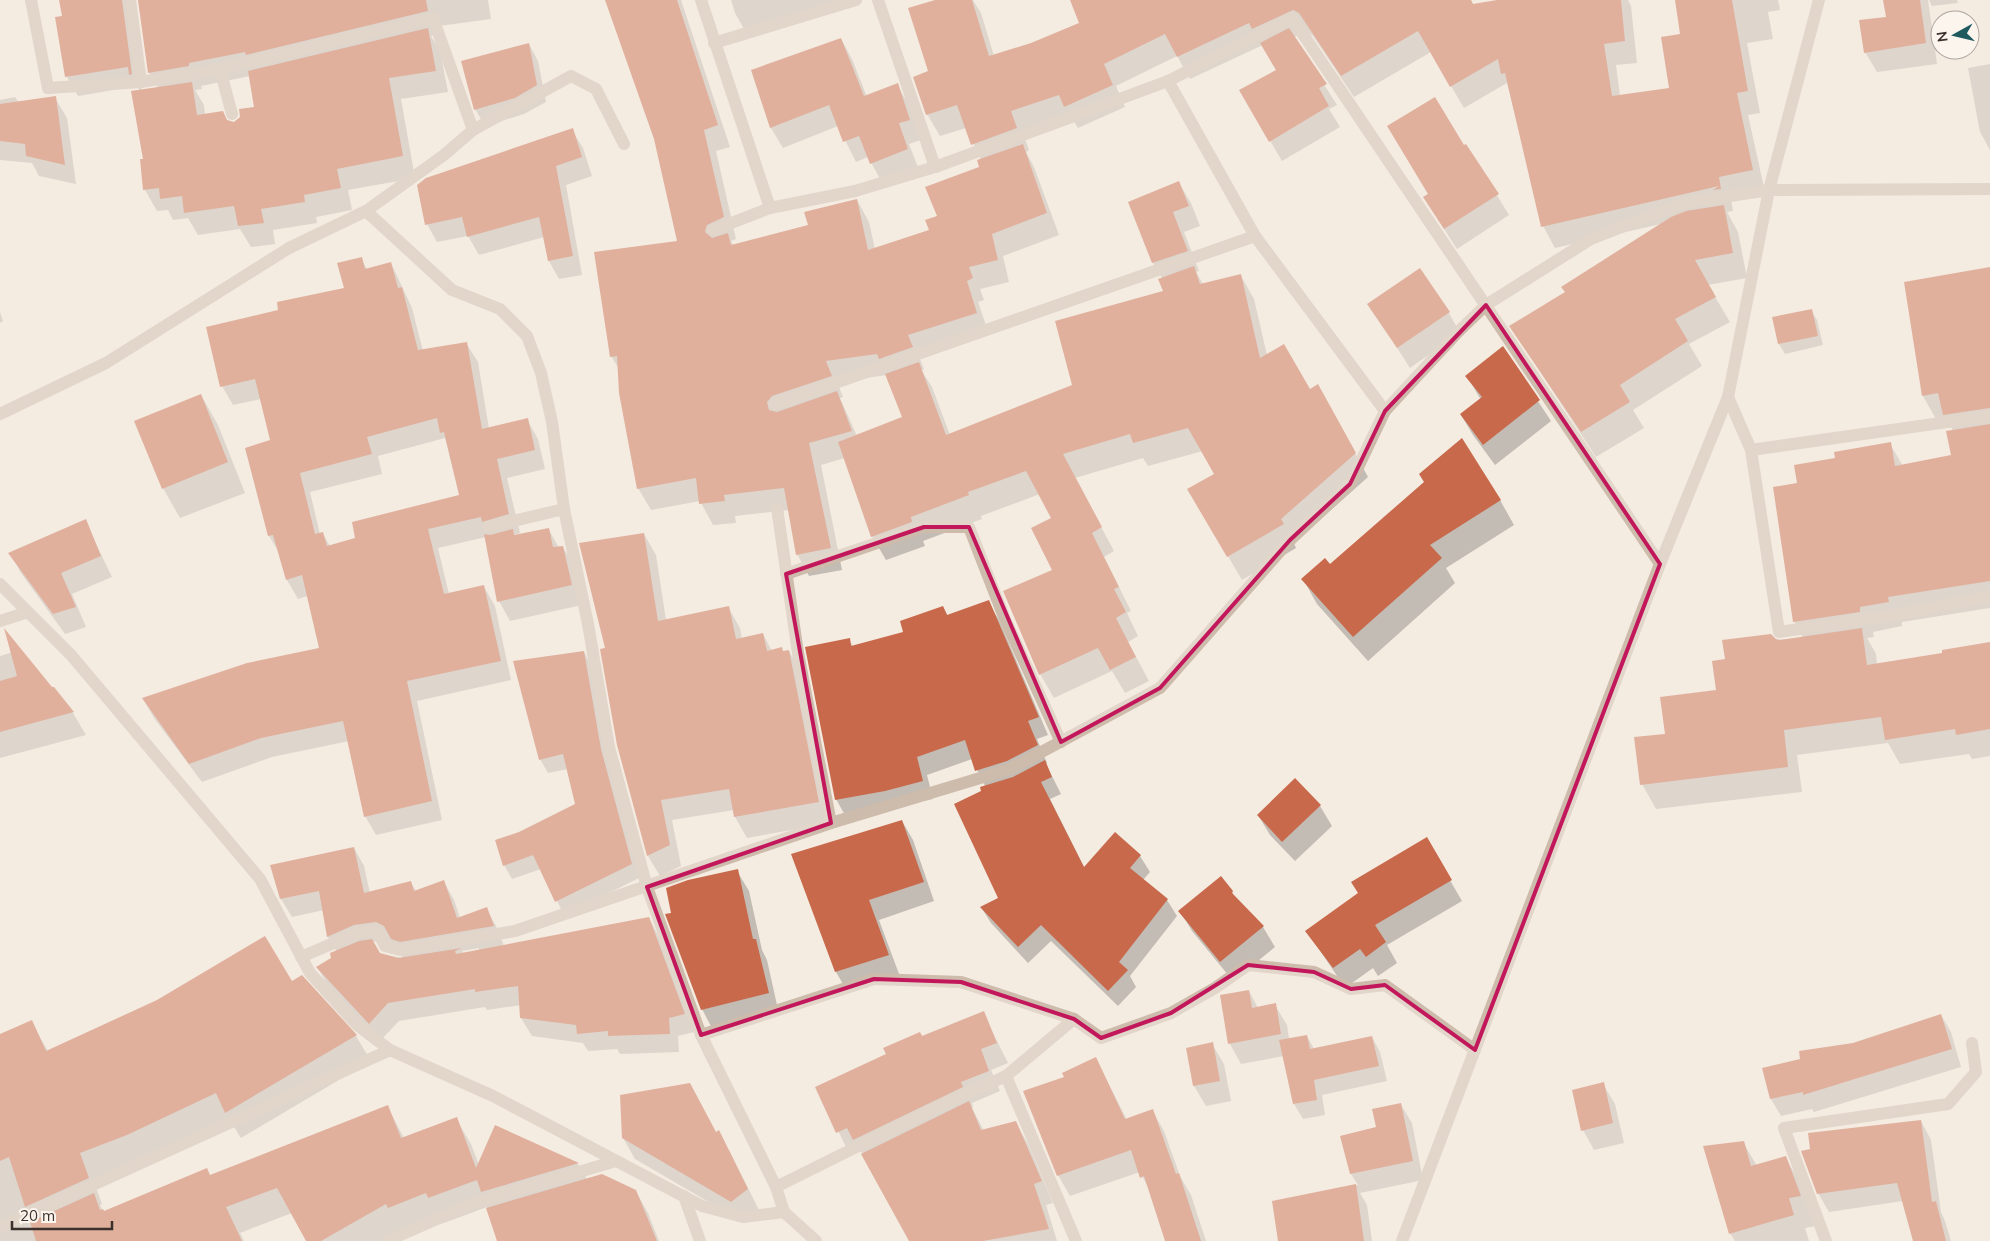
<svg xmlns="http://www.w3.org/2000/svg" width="1990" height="1241" font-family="Mulish,sans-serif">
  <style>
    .shadow { fill: #0003; fill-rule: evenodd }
    .building { fill: #c8694b; fill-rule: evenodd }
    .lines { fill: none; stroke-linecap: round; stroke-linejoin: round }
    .minor { stroke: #cdbbac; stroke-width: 12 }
    .marked { fill: none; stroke: #c2185b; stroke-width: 4; stroke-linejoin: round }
  </style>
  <rect width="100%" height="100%" fill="#f4ebe1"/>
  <g class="shadow">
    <path d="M60,0H134L132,21L142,91L158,88L149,72L138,0H488L491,19L439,26L440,34L431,36L440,51L448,92L401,99L415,178L348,190L352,210L316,217L317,223L273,230L275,244L251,247L240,229L198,235L188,218L173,220L168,210L157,211L145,190L140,91L137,86L78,96L67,77L63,17ZM250,76L255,108L234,123L205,115L204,105L195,90L202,89L201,86Z"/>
    <path d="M606,0H681L730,147L716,151L736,239L731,241L734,246L809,226L857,200L869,222L875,249L930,230L938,217L980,167L981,160L966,128L940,136L927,114L929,72L940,0H973L981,13L994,56L1031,44L1080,23L1071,0H1471L1473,5L1505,0H1628L1631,6L1637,63L1616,65L1620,96L1671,89L1682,35L1676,0H1778L1780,10L1768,12L1773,39L1747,43L1760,113L1748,115L1765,192L1731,199L1733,211L1727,212L1738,232L1747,278L1708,285L1730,322L1689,344L1702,366L1633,410L1644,428L1596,457L1511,327L1566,293L1661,224L1555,248L1543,226L1507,83L1464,108L1431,52L1354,97L1313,36L1306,32L1294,37L1337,105L1329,109L1340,127L1282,161L1241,91L1277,70L1263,45L1190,79L1177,56L1116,86L1125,107L1078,128L1071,117L1023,133L1029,150L1026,152L1034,167L1059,235L1003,256L1009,282L980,289L984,300L978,302L989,334L919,357L924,369L921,370L932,387L950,435L1074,386L1164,292L1162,278L1153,263L1130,202L1179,183L1191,203L1200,226L1184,232L1199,271L1196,272L1203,284L1241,276L1254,299L1267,355L1331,409L1368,477L1294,543L1296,548L1242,580L1189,490L1216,474L1203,451L1148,466L1143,458L1075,478L1114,551L1104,557L1131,611L1127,613L1138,636L1128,642L1149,681L1125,693L1112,671L1054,698L1040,674L1013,613L1054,570L1052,518L1040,494L981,516L982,519L923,541L925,546L886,560L872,536L845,458L821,465L842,570L809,576L797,554L789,510L735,516L736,523L713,525L700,501L651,510L638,488L619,369L611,356L679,242L655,139ZM887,375L903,417L857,436L840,398L843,397L837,382Z"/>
    <polygon points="731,0 836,0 749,38 735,13"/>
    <polygon points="1884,0 1928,0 1937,64 1877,72 1865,52 1887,18"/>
    <polygon points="1929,0 1957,0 1958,3 1932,6"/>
    <polygon points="841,39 852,59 867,97 897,85 909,105 921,140 909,144 919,170 883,184 868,157 856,162 838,126 783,148 771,128 752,71"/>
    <polygon points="529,44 538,61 546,102 524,114 485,126 475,109"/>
    <polygon points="1990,64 1990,150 1980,132 1968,68"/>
    <polygon points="15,97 19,103 55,98 67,118 76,184 39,176 32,163 0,160 0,100"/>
    <polygon points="572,130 583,148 592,176 566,185 582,275 559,279 549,261 544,237 479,255 468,236 437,242 427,224"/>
    <polygon points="1466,145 1509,215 1457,249 1437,218 1429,195"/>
    <path d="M361,259L367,269L391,263L412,308L423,351L466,343L478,362L489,429L527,420L538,439L545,469L507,478L520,533L514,535V537L549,530L559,548L563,547L574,567L582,605L510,621L499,601L486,537L438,548L449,594L484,587L495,606L511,680L417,701L442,820L376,835L365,816L349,741L272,757L202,782L154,718L143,699L320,649L308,596L298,599L287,580L280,554L269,536L247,449L272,441L261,399L233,405L222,386L280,311L345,289ZM445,438L460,496L357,539L330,546L322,533L320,534L310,492L382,474L378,456Z"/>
    <polygon points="1990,268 1990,608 1902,622 1902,626 1873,632 1874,637 1867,638 1876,654 1877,664 1944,654 1990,643 1990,756 1972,759 1969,754 1900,764 1888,743 1797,755 1802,792 1656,809 1642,784 1666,735 1718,691 1727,660 1775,640 1803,638 1794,621 1798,484 1836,459 1890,444 1903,466 1952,456 1953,431 1947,419 1937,421 1923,396"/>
    <polygon points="1369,304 1449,313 1460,333 1410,368"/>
    <polygon points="1811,310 1817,320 1823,345 1785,354 1779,344 1774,318"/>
    <polygon points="0,312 3,321 0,323"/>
    <polygon points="1503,348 1551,421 1495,465 1473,435 1461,415 1481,400 1467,376"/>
    <polygon points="201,395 218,425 245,493 180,518 163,488"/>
    <polygon points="1500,500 1514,525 1446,568 1455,583 1368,661 1317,604 1303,579 1330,566"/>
    <polygon points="85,521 112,577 72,594 86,627 65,634 21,573 10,553"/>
    <polygon points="644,534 656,555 666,620 728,607 740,628 742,639 763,634 772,651 789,651 801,672 830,823 747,838 735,817 734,810 672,820 681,866 660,876 648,856 618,745 607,649"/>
    <polygon points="988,602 999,620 1048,735 1037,739 1047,763 1046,764 1061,794 1050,799 1085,869 1140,856 1150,872 1143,880 1167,900 1177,916 1130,976 1136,987 1118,1006 1051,941 1028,963 991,923 981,907 999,899 983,791 985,786 972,759 927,775 933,799 846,817 836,799 849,639 853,647 905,633 943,607 948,616"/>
    <polygon points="20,650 73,713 86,735 0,758 0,656"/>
    <polygon points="584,652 592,667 639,878 564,915 541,869 512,879 504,865 520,833 577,805 568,769 548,773 540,759"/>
    <polygon points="1320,806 1332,826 1295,861 1270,835 1258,815"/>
    <polygon points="902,821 913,840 934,901 879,920 899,974 847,991 836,972 793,855"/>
    <polygon points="1426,839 1462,901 1387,945 1397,963 1378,976 1373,968 1345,988 1307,931 1359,894"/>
    <path d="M354,848L364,866L370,893L411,883L416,891L444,882L454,900L460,918L486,908L496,926L504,946L649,918L659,937L694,1032L678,1036L679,1052L620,1054L617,1049L588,1051L583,1043L532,1036L521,1018V1005L487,1010L485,1007L399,1021L380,1041L328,986L318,968L332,959L337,952L328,937L324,910L292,917L281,899L272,866ZM387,940L395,943L403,958L380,954L373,942ZM479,948V951L464,954L462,951Z"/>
    <polygon points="737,871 749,891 762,950 767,960 779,1014 713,1030 702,1009 673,914"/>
    <polygon points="1232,892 1236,899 1263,927 1275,947 1233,981 1192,931 1180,911"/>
    <polygon points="302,977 356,1036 371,1061 241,1138 229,1119 93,1179 102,1204 100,1205 104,1213 210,1176 387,1106 404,1138 456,1119 471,1144 479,1165 496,1126 578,1164 587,1179 635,1190 648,1213 659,1241 498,1241 487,1207 444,1223 401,1229 381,1241 307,1241 292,1213 240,1233 244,1241 0,1241 0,1036 31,1022 48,1051 291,983"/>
    <polygon points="1249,991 1258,1008 1275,1005 1287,1025 1289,1039 1307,1036 1314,1049 1372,1037 1380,1052 1387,1081 1322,1095 1325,1115 1303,1119 1294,1104 1284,1056 1241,1064 1230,1044"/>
    <polygon points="983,1013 1008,1063 991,1070 1000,1091 972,1103 973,1107 972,1108 984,1131 1016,1123 1028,1144 1053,1203 1046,1205 1057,1241 910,1241 859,1148 849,1153 817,1088 922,1038"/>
    <polygon points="1941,1015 1951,1032 1961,1067 1814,1112 1812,1109 1781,1116 1771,1099 1801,1060"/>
    <polygon points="1212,1044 1224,1064 1231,1101 1206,1106 1194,1086 1187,1049"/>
    <polygon points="1096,1059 1127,1120 1152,1110 1164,1131 1180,1176 1191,1195 1206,1241 1166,1241 1152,1195 1140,1172 1070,1196 1058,1175"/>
    <polygon points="690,1084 716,1134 718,1132 730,1152 759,1210 743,1222 635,1159 623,1138"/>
    <polygon points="1603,1084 1615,1104 1624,1143 1594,1150 1583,1130"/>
    <polygon points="1401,1105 1412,1123 1423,1180 1360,1193 1367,1205 1372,1241 1279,1241 1274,1202 1358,1185 1351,1174 1341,1137 1377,1128"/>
    <polygon points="1921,1121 1931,1140 1941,1212 1945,1221 1951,1241 1914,1241 1903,1201 1829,1212 1818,1193"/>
    <polygon points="1743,1142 1757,1166 1785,1157 1803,1188 1817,1226 1805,1228 1809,1241 1735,1241 1730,1233"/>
  </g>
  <g class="building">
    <polygon points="59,0 122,0 132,74 129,75 128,67 65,77 55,17 62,16"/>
    <polygon points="138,0 426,0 428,11 246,55 245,52 189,63 189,66 148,73"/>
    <polygon points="605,0 677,0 718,125 704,130 724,217 707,225 705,232 712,238 728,233 731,245 808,225 804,212 857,199 868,250 929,230 925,220 937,216 925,187 979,167 977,160 1023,144 1047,213 992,234 998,260 969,267 973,278 967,281 977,313 908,335 913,347 879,359 877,354 826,361 832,376 772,396 767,402 769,410 777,412 837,391 852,431 809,443 831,548 796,555 784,488 724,495 725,501 699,504 696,478 637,489 619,393 617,356 610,357 594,252 677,241 654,139"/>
    <polygon points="935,0 972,0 989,56 1031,43 1079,23 1070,0 1471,0 1473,4 1497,0 1621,0 1625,41 1604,44 1612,96 1669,88 1661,37 1680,34 1675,0 1732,0 1748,91 1737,93 1753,170 1719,177 1721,189 1713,190 1719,186 1541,227 1505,73 1501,74 1498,59 1450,87 1418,31 1341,76 1299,13 1293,10 1252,29 1249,23 1177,57 1165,34 1104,64 1113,85 1064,107 1059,95 1011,111 1017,128 971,145 957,105 926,115 913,77 928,71 908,8"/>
    <polygon points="1883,0 1920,0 1926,43 1864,53 1859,20 1886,17"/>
    <polygon points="428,28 436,71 389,78 403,156 337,169 341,188 304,195 305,202 261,209 264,223 238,226 234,206 184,213 182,196 160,199 159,188 143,190 140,159 143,159 131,91 192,82 197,115 223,111 227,120 234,122 240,117 239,109 254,107 248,71"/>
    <polygon points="1289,28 1327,84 1319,88 1329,106 1269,142 1239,90 1276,70 1260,43"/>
    <polygon points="841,38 864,96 898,83 910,120 899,123 908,149 870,164 859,136 843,142 829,105 770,128 751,70"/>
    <polygon points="529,43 537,85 515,98 474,110 461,61"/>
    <polygon points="56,96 65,165 26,156 25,144 0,141 0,104"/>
    <polygon points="1435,97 1464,145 1466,144 1499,194 1444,229 1423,197 1428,194 1387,126"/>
    <polygon points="573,128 582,157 556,166 573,256 548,261 539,217 467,237 462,217 425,225 417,185 426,178"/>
    <polygon points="1179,181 1189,206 1173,212 1188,251 1152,263 1128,202"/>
    <polygon points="1724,205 1733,253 1695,260 1716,297 1675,319 1688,341 1620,385 1630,402 1581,432 1509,326 1565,292 1561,287 1671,217 1686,211"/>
    <path d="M362,257L365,269L391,262L398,288L402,287L418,350L467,342L482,429L528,418L535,450L497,459L509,514L482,522L481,517L428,529L444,594L484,585L501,661L407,681L432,801L364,817L343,721L261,738L189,764L142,698L247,663L319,648L302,575L286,580L273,535L268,536L245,448L270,440L255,379L220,387L206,327L278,310L277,302L344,288L337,263ZM437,418L440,433L444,432L459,495L352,522L355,538L327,546L323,532L315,534L300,473L372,454L367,437Z"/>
    <polygon points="1194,266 1200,284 1241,274 1260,358 1284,344 1310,389 1318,384 1356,453 1281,519 1284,524 1227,557 1187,489 1214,474 1188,428 1133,443 1130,434 1063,454 1102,527 1092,533 1119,587 1114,589 1126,612 1116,618 1136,657 1110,670 1098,648 1039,675 1003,591 1052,570 1031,528 1051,518 1026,471 968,492 969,495 911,517 912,522 871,537 838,442 902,417 885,374 919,362 946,435 1072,385 1055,321 1163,291 1158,279"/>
    <polygon points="1990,267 1990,408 1943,415 1938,393 1922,396 1904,282"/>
    <polygon points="1420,268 1450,312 1397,348 1367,304"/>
    <polygon points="1812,309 1818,336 1778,344 1772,317"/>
    <polygon points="1503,346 1540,400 1483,445 1460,414 1482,397 1465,376"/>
    <polygon points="201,394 228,462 162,489 134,421"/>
    <polygon points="1990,424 1990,581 1888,597 1889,602 1860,607 1860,612 1793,622 1773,487 1797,483 1794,465 1835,458 1834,452 1891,442 1895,466 1951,455 1946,431"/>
    <polygon points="1462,438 1501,500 1430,545 1442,558 1353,637 1301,579 1325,558 1330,564 1424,482 1419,474"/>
    <polygon points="86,519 101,556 61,573 76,607 53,614 8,553"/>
    <polygon points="549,528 553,547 563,546 572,585 497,602 484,534 490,535 513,529 514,535"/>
    <polygon points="644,533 658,621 729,606 736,639 763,633 767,651 782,647 783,651 789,650 819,802 734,817 729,789 661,800 670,845 647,856 617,745 600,649 605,648 579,543"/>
    <polygon points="989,600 1039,717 1028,721 1038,745 1007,761 975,771 965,740 917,757 923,781 885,791 835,800 805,647 850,638 851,646 903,632 900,621 943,606 947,615"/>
    <polygon points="4,628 52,687 54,687 74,712 0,732 0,681 17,676"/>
    <polygon points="1862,628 1867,665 1942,653 1942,650 1990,642 1990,729 1956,735 1955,729 1885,740 1881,717 1784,730 1788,767 1640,785 1634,737 1665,734 1660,697 1716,690 1712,661 1725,659 1722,640 1771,634 1776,639 1780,640"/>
    <polygon points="584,651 601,749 632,864 555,902 533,855 503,866 495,840 519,832 575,804 563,754 539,760 513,661"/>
    <polygon points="1045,760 1052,777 1041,782 1084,867 1115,832 1141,855 1130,868 1168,899 1119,962 1128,970 1108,991 1041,925 1018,947 980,907 998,898 954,804 981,791 980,787 1013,777"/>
    <polygon points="1295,778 1321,805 1282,842 1257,815"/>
    <polygon points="902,820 924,882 869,900 889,955 835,972 791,854"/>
    <polygon points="1427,837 1452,880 1375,925 1386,942 1366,957 1360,949 1333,968 1305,931 1358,893 1351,882"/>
    <polygon points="354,847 364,893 411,881 414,891 444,880 457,918 487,907 494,926 400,942 391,939 384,926 376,922 354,925 327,937 319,891 280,899 270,865"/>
    <polygon points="738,869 753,939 756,939 769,993 701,1010 665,914 671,913 666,888 688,880"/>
    <polygon points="1221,876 1233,891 1232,893 1264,926 1220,962 1178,911"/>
    <polygon points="649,917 685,1014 669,1018 670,1034 608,1036 608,1031 577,1034 576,1025 520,1018 518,986 475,992 475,989 388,1003 369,1024 316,967 331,958 330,953 359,941 372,939 380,953 398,958 462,948 455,951 456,954"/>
    <polygon points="265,936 292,981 302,975 357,1035 225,1113 216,1093 127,1135 80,1153 89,1178 25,1207 9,1157 0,1161 0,1034 32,1020 46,1051 157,1000"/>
    <polygon points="1249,990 1252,1008 1276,1003 1281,1034 1228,1044 1220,995"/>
    <polygon points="984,1011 997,1043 981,1049 989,1071 961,1082 963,1087 853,1140 847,1128 836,1133 815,1087 886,1054 883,1048 920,1032 922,1036"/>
    <polygon points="1941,1014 1952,1049 1803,1095 1803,1092 1770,1099 1762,1068 1800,1059 1799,1051 1853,1043"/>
    <polygon points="1307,1035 1310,1049 1372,1036 1379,1066 1314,1080 1317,1100 1293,1104 1279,1040"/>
    <polygon points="1213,1042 1220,1081 1193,1086 1186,1048"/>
    <polygon points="1096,1057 1125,1119 1153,1109 1176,1174 1179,1173 1201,1241 1165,1241 1144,1176 1140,1178 1131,1150 1057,1176 1023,1091 1064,1077 1062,1073"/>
    <polygon points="1604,1082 1613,1123 1581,1131 1572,1090"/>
    <polygon points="690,1083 716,1132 719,1130 748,1189 731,1202 622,1138 620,1095"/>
    <polygon points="969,1101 981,1130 1016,1121 1042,1181 1034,1184 1049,1229 983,1241 909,1241 861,1154"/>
    <polygon points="1401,1103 1413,1161 1350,1174 1340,1136 1376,1127 1372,1109"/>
    <polygon points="388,1105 401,1138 457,1117 476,1168 495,1125 579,1163 481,1192 477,1180 428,1198 426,1193 388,1208 386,1204 321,1241 306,1241 277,1188 226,1207 242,1241 36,1241 30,1222 94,1193 100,1210 103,1209 104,1211 207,1168 210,1175"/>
    <polygon points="1921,1120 1932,1202 1936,1201 1946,1241 1913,1241 1897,1183 1817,1194 1801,1151 1810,1149 1808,1133"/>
    <polygon points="1744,1141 1751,1166 1786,1156 1801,1196 1789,1198 1794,1215 1729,1234 1703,1146"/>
    <polygon points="602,1174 636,1190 657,1241 497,1241 486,1208"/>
    <polygon points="1356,1184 1364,1241 1278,1241 1272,1201"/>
  </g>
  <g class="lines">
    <g class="minor">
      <polyline points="31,0 48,88 141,82 220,69 433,18 473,130"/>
      <polyline points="130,0 141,82"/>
      <polyline points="701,0 770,208"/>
      <polyline points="878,0 935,167"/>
      <polyline points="714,43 856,0"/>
      <polyline points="220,69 232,114"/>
      <polyline points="1168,81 1255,236 1385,411"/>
      <polyline points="366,211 452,290 500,309 527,336 541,373 552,422 564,509 588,624 609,747 647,887 701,1035 776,1187 784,1212"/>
      <polyline points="713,230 770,208 855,191 935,167 1055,123 1168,81 1292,18 1660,564"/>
      <polyline points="1728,397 1751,450 1779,632 1901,614 1990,596"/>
      <polyline points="775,404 1255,236"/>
      <polyline points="0,414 106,363 289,248 366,211 444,155 473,130 571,76 596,89 624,144"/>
      <polyline points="1751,450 1990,416"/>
      <polyline points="777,508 798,653 831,823"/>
      <polyline points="488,527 564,509"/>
      <polyline points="786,574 924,527 969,527 1004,617 1061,742"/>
      <polyline points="0,584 71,655 260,879 310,973 357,1025 390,1050 493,1096 702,1206 743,1217 784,1212 816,1241"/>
      <polyline points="0,621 28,612"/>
      <polyline points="301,957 357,933 377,930 385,946 400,950 515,931 831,823 1010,769 1160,688 1290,540 1350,484 1385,411 1458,332 1486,305 1591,239 1684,203 1769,190 1990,189"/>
      <polyline points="701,1035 874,979 961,982 1074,1019"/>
      <polyline points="1006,1076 1076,1241"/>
      <polyline points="776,1187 939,1106 1006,1076 1074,1019 1101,1038 1171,1013 1215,988 1248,965 1314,972 1351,989 1385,985 1475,1050"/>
      <polyline points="684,1196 700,1241"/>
      <polyline points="0,1227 390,1050"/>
      <polyline points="387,1241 473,1203 616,1161"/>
      <polyline points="1402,1241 1660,564 1728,397 1769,190 1819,0"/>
      <polyline points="1826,1241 1784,1128 1948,1104 1976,1072 1972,1043"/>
    </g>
  </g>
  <path d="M0 0H1990V1241H0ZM1486,305L1660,564L1475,1050L1385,985L1351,989L1314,972L1248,965L1171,1013L1101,1038L1074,1019L961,982L874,979L701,1035L647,887L831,823L786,574L924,527H969L1061,742L1160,688L1290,540L1350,484L1385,411Z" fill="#f4ebe1" fill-opacity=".55" fill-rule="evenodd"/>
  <path class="marked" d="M1486,305L1660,564L1475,1050L1385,985L1351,989L1314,972L1248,965L1171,1013L1101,1038L1074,1019L961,982L874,979L701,1035L647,887L831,823L786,574L924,527H969L1061,742L1160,688L1290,540L1350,484L1385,411Z"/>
  <g transform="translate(1955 35) rotate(262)"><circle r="24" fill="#fbf5ee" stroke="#aea6a0"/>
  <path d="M0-4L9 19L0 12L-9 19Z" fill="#1f5a5e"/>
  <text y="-8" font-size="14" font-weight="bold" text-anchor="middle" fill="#3b302b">N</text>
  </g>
  <path d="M12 1221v8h100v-8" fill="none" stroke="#3b302b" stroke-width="2.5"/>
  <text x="20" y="1221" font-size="15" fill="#3b302b" stroke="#fbf5ee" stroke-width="4" paint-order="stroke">20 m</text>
</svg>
